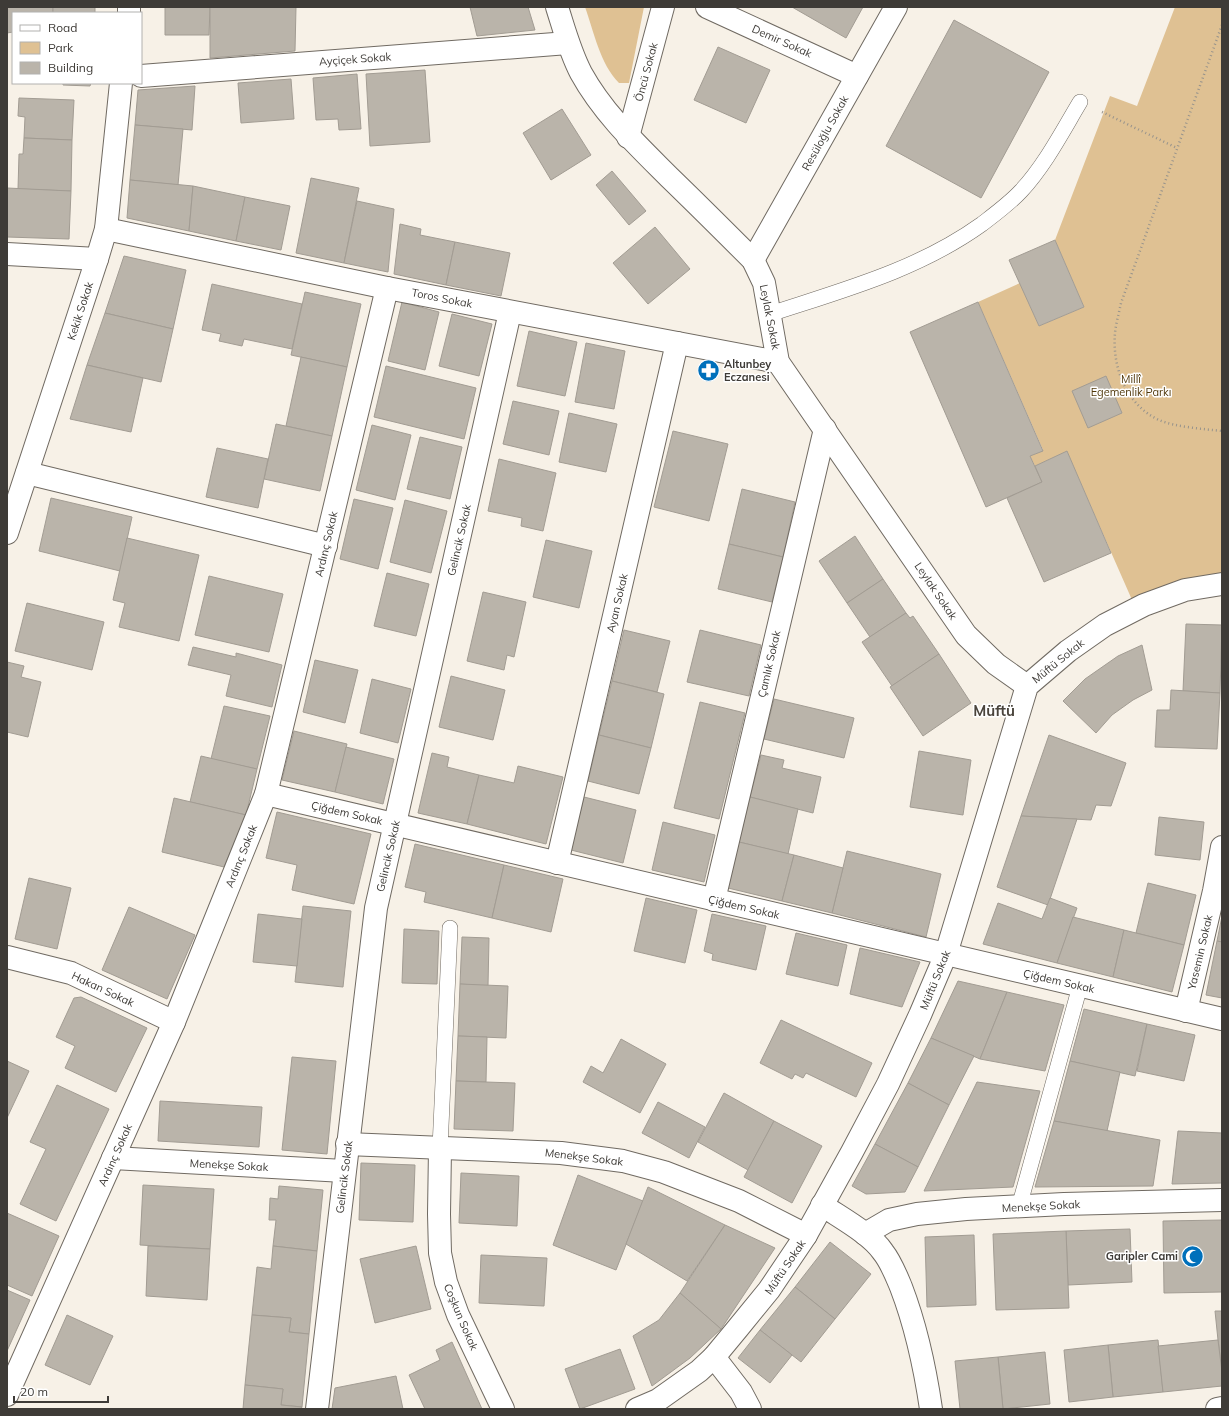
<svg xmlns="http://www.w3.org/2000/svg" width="1229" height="1416" font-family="Mulish,sans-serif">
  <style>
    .green { fill: #dfc193 }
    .building { fill: #bab4aa; stroke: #a29c93 }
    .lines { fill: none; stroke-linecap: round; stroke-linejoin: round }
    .lane-casing { stroke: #706a62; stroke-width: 16 }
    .street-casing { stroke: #706a62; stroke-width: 24 }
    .path { stroke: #97938c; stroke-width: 2.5; stroke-dasharray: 1 3; stroke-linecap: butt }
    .lane { stroke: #fff; stroke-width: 15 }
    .street { stroke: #fff; stroke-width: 22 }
    .labels { text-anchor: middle; stroke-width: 3; stroke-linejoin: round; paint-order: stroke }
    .street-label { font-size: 11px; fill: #3e3b37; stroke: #fff }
    .poi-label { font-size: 11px; font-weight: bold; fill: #3e3b37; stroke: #fff; text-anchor: start }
    .park-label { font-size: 11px; fill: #50380b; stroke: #fff }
    .district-label { font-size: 15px; font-weight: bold; fill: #4a443c; stroke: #fff }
  </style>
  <rect width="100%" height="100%" fill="#f7f1e7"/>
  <g class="green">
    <path d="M585,7H644L629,83H619C600,64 594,32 585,7Z"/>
    <polygon points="1175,7 1222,7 1222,584 1136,609 1067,452 1035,466 1030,456 1043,450 978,302 1020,283 1039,326 1084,307 1055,240 1110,96 1137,106"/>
  </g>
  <g class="building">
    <polygon points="7,7 53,7 53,13 13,13 13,32 7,33"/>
    <rect x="53" y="7" width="42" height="6"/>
    <polygon points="165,7 210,7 209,35 165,35"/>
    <polygon points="210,7 296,7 295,51 210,58"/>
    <polygon points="470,7 528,7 535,30 477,36"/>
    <polygon points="792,7 863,7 846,38"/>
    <polygon points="954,20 1049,72 981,198 886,146"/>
    <polygon points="718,47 770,70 746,123 694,100"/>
    <polygon points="425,70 430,142 370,146 366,74"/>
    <polygon points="357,74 361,129 339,130 338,119 316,120 313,78"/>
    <polygon points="291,79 294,119 241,123 238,83"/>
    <polygon points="63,83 91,83 90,86 63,85"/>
    <polygon points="195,86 192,130 135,125 138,90"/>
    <polygon points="19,98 74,100 72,140 24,138 25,117 18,116"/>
    <polygon points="562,109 591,155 551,180 523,133"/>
    <polygon points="135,125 183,129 178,185 130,180"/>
    <polygon points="24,138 72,140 71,191 18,189 19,154 23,154"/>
    <polygon points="612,171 646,211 629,225 596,185"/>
    <polygon points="311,178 359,188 344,263 296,253"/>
    <polygon points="130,180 193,186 189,231 127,218"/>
    <polygon points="193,186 245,197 236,241 189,231"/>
    <polygon points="7,188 71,191 69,239 7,237"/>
    <polygon points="245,197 290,206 281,250 236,241"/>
    <polygon points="357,201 394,209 388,272 344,263"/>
    <polygon points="400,224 421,229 420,235 455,242 446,285 394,274"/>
    <polygon points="655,227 690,269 648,304 613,263"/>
    <polygon points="1055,240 1084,307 1039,326 1009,260"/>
    <polygon points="455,242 510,253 501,296 446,285"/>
    <polygon points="124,256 186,270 173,329 105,313"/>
    <polygon points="212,284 302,304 292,349 244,339 242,346 219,341 221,334 202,330"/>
    <polygon points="305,292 361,304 347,367 291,355"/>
    <polygon points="402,302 439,312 425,370 388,361"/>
    <polygon points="978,302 1043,451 1030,456 1042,482 986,507 910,332"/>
    <polygon points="105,313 173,329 161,382 87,365"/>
    <polygon points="452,314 492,324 479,376 439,366"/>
    <polygon points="529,331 577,342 565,396 517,386"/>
    <polygon points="586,343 625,351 614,409 575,402"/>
    <polygon points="301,357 347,367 332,436 286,426"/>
    <polygon points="87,365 143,378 131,432 70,419"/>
    <polygon points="386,366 476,388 464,439 374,417"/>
    <polygon points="1106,376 1122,413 1088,428 1072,391"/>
    <polygon points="513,401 559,411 549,455 503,444"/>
    <polygon points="569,413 617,424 606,472 559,462"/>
    <polygon points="276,424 332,436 320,491 264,479"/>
    <polygon points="372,425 411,435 395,500 356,490"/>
    <polygon points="673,431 728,444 709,521 654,507"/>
    <polygon points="420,437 462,447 450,499 407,489"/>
    <polygon points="217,448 268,459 258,508 206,497"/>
    <polygon points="1067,451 1111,553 1044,582 1007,498 1042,482 1035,466"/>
    <polygon points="499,459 556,473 543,531 521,526 522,518 488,511"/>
    <polygon points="742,489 795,502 783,557 729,544"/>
    <polygon points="51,498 132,517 120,571 39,551"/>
    <polygon points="354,499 393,508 378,569 340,559"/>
    <polygon points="405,500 447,511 431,573 390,562"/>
    <polygon points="855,536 883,579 847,603 819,561"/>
    <polygon points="127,538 199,555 179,641 119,627 125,603 113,600"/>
    <polygon points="546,540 592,551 579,608 533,597"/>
    <polygon points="729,544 783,557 772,602 718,589"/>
    <polygon points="387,573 429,584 416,636 374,626"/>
    <polygon points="209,576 283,594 269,652 195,635"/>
    <polygon points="883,579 906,613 870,637 847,603"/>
    <polygon points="483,592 526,602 514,657 507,655 504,670 467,661"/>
    <polygon points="27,603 104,622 92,670 15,651"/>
    <polygon points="906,613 910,618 913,616 939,654 892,686 862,642"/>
    <polygon points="1186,624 1222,625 1220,693 1183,691"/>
    <polygon points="624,630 670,641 657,692 612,681"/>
    <polygon points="700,630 761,645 749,696 687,682"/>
    <polygon points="1142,645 1152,690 1133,700 1112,715 1096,733 1063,701 1085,679 1118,656"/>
    <polygon points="193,647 236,657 236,653 282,665 272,707 226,696 231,675 188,665"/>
    <polygon points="939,654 971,703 923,736 890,687"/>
    <polygon points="315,660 358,670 345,723 303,712"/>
    <polygon points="7,662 24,666 21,677 41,682 28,737 7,732"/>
    <polygon points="451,676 505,690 493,740 439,727"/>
    <polygon points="372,679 411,689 398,743 360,733"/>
    <polygon points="612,681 664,694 651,748 599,735"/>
    <polygon points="1171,690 1220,693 1217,749 1155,747 1157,710 1170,710"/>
    <polygon points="774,699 854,718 844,758 764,739"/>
    <polygon points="700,702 745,713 719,819 674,808"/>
    <polygon points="224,706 270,716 257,769 211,759"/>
    <polygon points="294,731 347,744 335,792 282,780"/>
    <polygon points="599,735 651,748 639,794 588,781"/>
    <polygon points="1049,735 1126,763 1111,806 1096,805 1091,820 1021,816"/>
    <polygon points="346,747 394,759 383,804 335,792"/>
    <polygon points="919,751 971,760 963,815 910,807"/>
    <polygon points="432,753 449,757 447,767 479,775 467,824 418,813"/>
    <polygon points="761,755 784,760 782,768 821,777 813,813 750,797"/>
    <polygon points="201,756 257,769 246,815 190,802"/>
    <polygon points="518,766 563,777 546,844 467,824 479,775 514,783"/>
    <polygon points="584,797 636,810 623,863 571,850"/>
    <polygon points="750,797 798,809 788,854 739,842"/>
    <polygon points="174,798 246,815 224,867 162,852"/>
    <polygon points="277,812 371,834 354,904 292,890 297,865 266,858"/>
    <polygon points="1021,816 1077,819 1048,905 997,887"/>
    <polygon points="1159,817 1204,822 1200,860 1155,855"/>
    <polygon points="663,822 715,835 704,882 652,870"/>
    <polygon points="739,842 794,855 782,901 728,888"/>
    <polygon points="415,844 504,865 492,918 424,902 426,892 405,887"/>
    <polygon points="847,851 941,874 926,937 832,913"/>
    <polygon points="794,855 843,868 832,913 782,901"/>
    <polygon points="504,865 563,879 551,932 492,918"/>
    <polygon points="29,878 71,888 57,949 15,939"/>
    <polygon points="1148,883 1196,895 1184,945 1136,933"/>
    <polygon points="646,898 697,910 685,963 634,951"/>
    <polygon points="1050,898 1077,908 1057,963 983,944 998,903 1042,919"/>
    <polygon points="303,906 351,911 343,987 295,982"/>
    <polygon points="129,907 195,935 167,999 102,970"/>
    <polygon points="258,914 302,919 297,966 253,962"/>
    <polygon points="712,914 766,926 756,970 712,960 713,954 704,951"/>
    <polygon points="1222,916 1222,942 1217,941"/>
    <polygon points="1073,917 1124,930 1113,977 1057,963"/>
    <polygon points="404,929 439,931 437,984 402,983"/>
    <polygon points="1124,930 1184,945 1172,992 1113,977"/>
    <polygon points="796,933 847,945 838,986 786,974"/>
    <polygon points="462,937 489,938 488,986 460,984"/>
    <polygon points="1217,941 1222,942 1222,998 1206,995"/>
    <polygon points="860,948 920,962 902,1007 850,994"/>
    <polygon points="958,981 1007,992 980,1059 931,1038"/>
    <polygon points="460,984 508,986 506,1038 458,1036"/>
    <polygon points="1007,992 1064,1005 1045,1071 980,1059"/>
    <polygon points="81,997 147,1028 116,1092 65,1068 75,1046 56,1037 74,998"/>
    <polygon points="1084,1009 1147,1024 1135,1076 1070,1061"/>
    <polygon points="781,1020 872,1063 856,1097 806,1073 803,1078 795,1074 792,1079 760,1063"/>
    <polygon points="1147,1024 1195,1035 1184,1081 1137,1071"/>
    <polygon points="458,1036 487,1037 486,1082 456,1081"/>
    <polygon points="931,1038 974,1056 949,1105 908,1083"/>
    <polygon points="621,1039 666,1064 640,1113 583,1082 591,1066 603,1073"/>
    <polygon points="292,1057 336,1061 327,1154 282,1150"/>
    <polygon points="7,1061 29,1071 7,1118"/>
    <polygon points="1070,1061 1120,1072 1107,1131 1054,1121"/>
    <polygon points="456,1081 515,1083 513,1131 454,1129"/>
    <polygon points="977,1082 1040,1091 1013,1187 924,1191"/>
    <polygon points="908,1083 949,1105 918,1167 875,1144"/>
    <polygon points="57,1085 109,1109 56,1221 20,1204 46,1149 30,1142"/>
    <polygon points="724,1093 774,1121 748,1170 698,1142"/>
    <polygon points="160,1101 262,1107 259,1147 158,1141"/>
    <polygon points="658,1102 705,1127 689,1158 642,1133"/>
    <polygon points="774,1121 822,1146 792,1203 744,1177"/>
    <polygon points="1054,1121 1160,1140 1153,1186 1035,1187"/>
    <polygon points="1178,1131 1222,1133 1222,1183 1172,1184"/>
    <polygon points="875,1144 918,1167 905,1192 866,1194 852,1186"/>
    <polygon points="361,1163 415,1165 413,1222 359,1220"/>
    <polygon points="461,1173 519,1176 517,1226 459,1223"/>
    <polygon points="578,1175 643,1201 616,1270 553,1245"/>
    <polygon points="143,1185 214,1189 210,1249 140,1245"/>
    <polygon points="279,1186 323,1190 317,1251 273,1246 276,1220 269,1220 270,1198 278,1199"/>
    <polygon points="648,1187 725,1225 687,1281 626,1244"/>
    <polygon points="7,1213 59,1236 32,1296 7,1285"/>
    <polygon points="1222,1220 1222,1292 1164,1293 1163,1221"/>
    <polygon points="725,1225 775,1248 721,1329 680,1293"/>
    <polygon points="1130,1229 1132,1282 1068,1285 1066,1231"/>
    <polygon points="1066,1231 1069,1308 996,1310 993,1234"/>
    <polygon points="974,1235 976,1305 927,1307 925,1237"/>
    <polygon points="830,1242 871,1274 835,1319 795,1287"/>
    <polygon points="148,1246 210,1249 207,1300 146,1296"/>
    <polygon points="273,1246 317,1251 309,1334 289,1332 291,1318 252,1315 257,1267 271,1269"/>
    <polygon points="416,1246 431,1309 375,1323 360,1259"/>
    <polygon points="481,1255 547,1258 544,1306 479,1303"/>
    <polygon points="795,1287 835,1319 801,1362 760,1330"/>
    <polygon points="7,1290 30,1300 7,1351"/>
    <polygon points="680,1293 721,1329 690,1358 652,1386 633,1336 659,1320"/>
    <polygon points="1215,1311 1222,1311 1222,1372 1218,1340"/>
    <polygon points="67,1315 113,1336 90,1385 45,1365"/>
    <polygon points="252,1315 291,1318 289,1332 309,1334 302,1407 281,1405 283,1389 245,1385"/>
    <polygon points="760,1330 792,1355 770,1383 738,1358"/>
    <polygon points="1158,1340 1163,1392 1113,1397 1108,1345"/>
    <polygon points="1218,1340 1222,1372 1222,1386 1163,1392 1158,1346"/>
    <polygon points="452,1342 482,1409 425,1409 409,1375 440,1360 436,1350"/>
    <polygon points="1108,1345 1113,1397 1069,1402 1064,1350"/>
    <polygon points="620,1349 635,1389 580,1409 565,1369"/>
    <polygon points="1045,1352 1050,1404 1003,1409 998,1357"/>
    <polygon points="998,1357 1003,1409 960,1409 955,1361"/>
    <polygon points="396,1376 403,1409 332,1409 335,1388"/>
    <polygon points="245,1385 283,1389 281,1405 302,1407 301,1409 243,1409"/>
  </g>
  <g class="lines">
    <defs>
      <g id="lane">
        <path d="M770,314C843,290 918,270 982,224C995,214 1010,203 1021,191C1045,165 1062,132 1080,102"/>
        <polyline points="440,1148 450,928"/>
        <polyline points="1019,1207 1080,986"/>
      </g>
      <g id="street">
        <path d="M557,7C564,29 570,52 581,73C603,113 636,144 669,177C697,204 725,232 753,260L764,283L778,362L966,635L996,664L1027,686"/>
        <polyline points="707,7 857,76"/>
        <polyline points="129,13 129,7"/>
        <polyline points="141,76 568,43"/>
        <polyline points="628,137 663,7"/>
        <polyline points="106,229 387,288 778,362"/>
        <polyline points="7,254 97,259"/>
        <polyline points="753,260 896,7"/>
        <polyline points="27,473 326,546"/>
        <polyline points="7,533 97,259 106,229 121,83"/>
        <polyline points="266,794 1222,1019"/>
        <polyline points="557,863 677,343"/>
        <polyline points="714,900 825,429"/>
        <polyline points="7,957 71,973 174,1022"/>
        <polyline points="1186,1011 1214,891 1222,847"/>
        <polyline points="347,1144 561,1153 623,1161 664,1172 739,1201 806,1235"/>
        <polyline points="440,1148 439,1214 440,1253 446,1282 458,1315 503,1409"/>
        <polyline points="113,1158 344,1171"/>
        <path d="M822,1205C841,1218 871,1234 883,1252C891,1262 896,1275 901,1287C916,1326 925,1368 931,1409"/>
        <polyline points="865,1234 889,1220 917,1214 966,1209 1064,1204 1222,1200"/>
        <polyline points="714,1357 741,1392 750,1409"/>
        <polyline points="7,1395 174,1022 266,794 387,288"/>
        <polyline points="317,1409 376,908 510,312"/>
        <polyline points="637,1409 658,1400 699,1371 714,1357 738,1328 769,1290 806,1235 852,1152 888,1084 920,1015 946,954 1027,686 1068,651 1105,625 1144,605 1185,590 1222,584"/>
        <polyline points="1217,1409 1222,1408"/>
      </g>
    </defs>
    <use href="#lane" class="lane-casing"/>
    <use href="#street" class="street-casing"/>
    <g class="path">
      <path d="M1222,25L1121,303C1119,313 1116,323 1115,333C1112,367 1126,405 1159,420C1175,427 1204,429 1222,431"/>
      <polyline points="1102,112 1177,148"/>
    </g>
    <use href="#lane" class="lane"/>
    <use href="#street" class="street"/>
  </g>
  <defs>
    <symbol id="pharmacy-disc" viewBox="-11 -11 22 22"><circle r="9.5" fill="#0070bb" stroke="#fff"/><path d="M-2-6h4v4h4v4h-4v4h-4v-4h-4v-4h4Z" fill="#fff"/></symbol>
    <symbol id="mosque-disc" viewBox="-11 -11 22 22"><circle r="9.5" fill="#0070bb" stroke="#fff"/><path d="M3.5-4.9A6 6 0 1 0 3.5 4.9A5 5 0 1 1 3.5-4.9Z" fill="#fff"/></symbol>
  </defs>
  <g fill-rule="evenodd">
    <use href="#pharmacy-disc" x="696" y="358" width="25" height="25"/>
    <use href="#mosque-disc" x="1180" y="1244" width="25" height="25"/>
  </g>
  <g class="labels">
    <g class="street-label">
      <text transform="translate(782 41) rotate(24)" y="4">Demir Sokak</text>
      <text transform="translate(355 59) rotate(-4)" y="4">Ayçiçek Sokak</text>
      <text transform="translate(646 72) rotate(-75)" y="4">Öncü Sokak</text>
      <text transform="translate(825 133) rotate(-61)" y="4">Resüloğlu Sokak</text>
      <text transform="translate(442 298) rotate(11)" y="4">Toros Sokak</text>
      <text transform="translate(80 311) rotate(-72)" y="4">Kekik Sokak</text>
      <text transform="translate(770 317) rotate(79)" y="4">Leylak Sokak</text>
      <text transform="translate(459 540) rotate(-77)" y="4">Gelincik Sokak</text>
      <text transform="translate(326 544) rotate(-77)" y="4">Ardınç Sokak</text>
      <text transform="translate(936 591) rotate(56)" y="4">Leylak Sokak</text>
      <text transform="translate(617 603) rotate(-77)" y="4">Ayan Sokak</text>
      <text transform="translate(1058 661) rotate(-39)" y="4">Müftü Sokak</text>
      <text transform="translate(769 664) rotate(-77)" y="4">Çamlık Sokak</text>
      <text transform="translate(347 813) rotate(13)" y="4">Çiğdem Sokak</text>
      <text transform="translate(241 856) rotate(-68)" y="4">Ardınç Sokak</text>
      <text transform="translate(388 856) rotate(-77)" y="4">Gelincik Sokak</text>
      <text transform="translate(744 907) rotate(13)" y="4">Çiğdem Sokak</text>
      <text transform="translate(1200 952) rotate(-77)" y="4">Yasemin Sokak</text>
      <text transform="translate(935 980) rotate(-68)" y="4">Müftü Sokak</text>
      <text transform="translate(1059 981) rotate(13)" y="4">Çiğdem Sokak</text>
      <text transform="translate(103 989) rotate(25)" y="4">Hakan Sokak</text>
      <text transform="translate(115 1155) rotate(-66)" y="4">Ardınç Sokak</text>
      <text transform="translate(584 1157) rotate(7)" y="4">Menekşe Sokak</text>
      <text transform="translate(229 1165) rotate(3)" y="4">Menekşe Sokak</text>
      <text transform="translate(344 1177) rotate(-83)" y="4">Gelincik Sokak</text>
      <text transform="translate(1041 1206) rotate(-3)" y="4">Menekşe Sokak</text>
      <text transform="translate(785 1267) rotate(-56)" y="4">Müftü Sokak</text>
      <text transform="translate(461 1317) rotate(67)" y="4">Coşkun Sokak</text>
    </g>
    <g class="poi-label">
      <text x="724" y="368">Altunbey<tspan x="724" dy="13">Eczanesi</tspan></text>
      <text x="1178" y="1260" text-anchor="end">Garipler Cami</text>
    </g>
    <g class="park-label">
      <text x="1131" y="383">Millî<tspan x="1131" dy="13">Egemenlik Parkı</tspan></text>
    </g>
    <g class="district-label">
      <text x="994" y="716">Müftü</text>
    </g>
  </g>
  <rect width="1229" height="1416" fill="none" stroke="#3e3b37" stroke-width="16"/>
  <rect x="12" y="12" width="130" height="72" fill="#ffffff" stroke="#b2b1af"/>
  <rect x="20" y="25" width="20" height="6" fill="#ffffff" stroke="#b2b1af"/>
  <text x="48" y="32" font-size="12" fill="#3e3b37">Road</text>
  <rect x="20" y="42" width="20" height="12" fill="#dfc193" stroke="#b2b1af"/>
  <text x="48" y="52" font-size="12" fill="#3e3b37">Park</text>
  <rect x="20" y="62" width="20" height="12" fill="#bab4aa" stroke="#b2b1af"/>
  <text x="48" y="72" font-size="12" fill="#3e3b37">Building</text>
  <path d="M14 1396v6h94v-6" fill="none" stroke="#3e3b37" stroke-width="2"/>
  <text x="20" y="1396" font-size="12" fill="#3e3b37" stroke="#ffffff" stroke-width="3" paint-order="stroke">20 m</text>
</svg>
